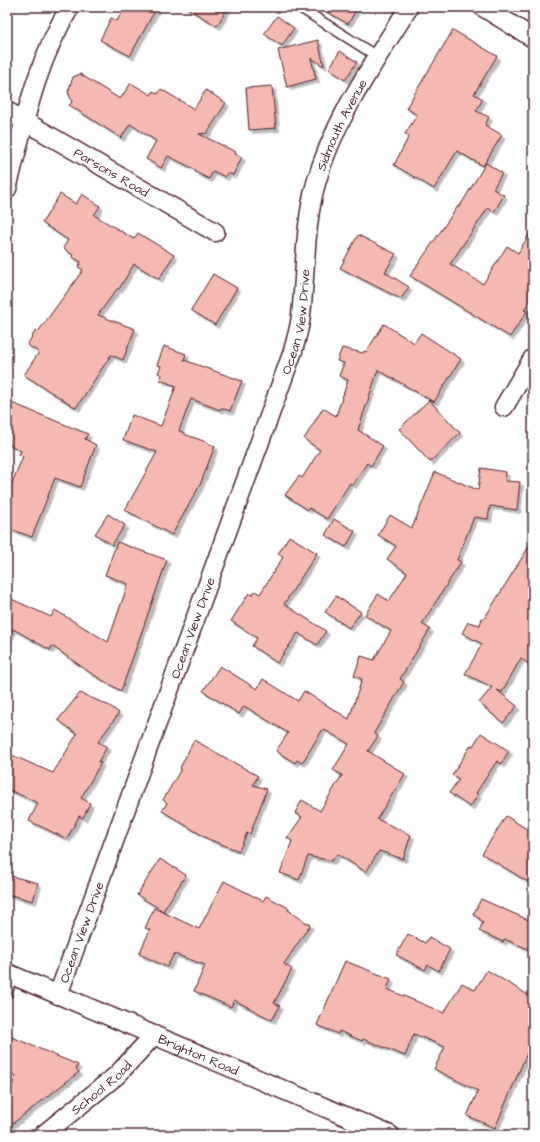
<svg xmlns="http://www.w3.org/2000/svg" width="540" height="1142" font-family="'Architects Daughter',sans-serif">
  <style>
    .building { fill: #f4b9b0; stroke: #4a1f2b; filter: url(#shadow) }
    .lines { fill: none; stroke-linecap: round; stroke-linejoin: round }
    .lane-casing { stroke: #4a1f2b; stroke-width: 12 }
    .street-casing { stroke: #4a1f2b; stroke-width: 21 }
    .lane { stroke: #fff; stroke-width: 9 }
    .street { stroke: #fff; stroke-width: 18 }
    .labels { text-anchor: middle; stroke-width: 3.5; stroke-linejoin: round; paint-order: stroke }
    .street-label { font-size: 13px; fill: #4a1f2b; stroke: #fff }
  </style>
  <defs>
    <filter id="shadow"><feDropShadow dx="3.5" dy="3.5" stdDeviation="0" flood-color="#0004"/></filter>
  </defs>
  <rect width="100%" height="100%" fill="#fff"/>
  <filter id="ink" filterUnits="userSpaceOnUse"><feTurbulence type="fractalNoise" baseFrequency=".025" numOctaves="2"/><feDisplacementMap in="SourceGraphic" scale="8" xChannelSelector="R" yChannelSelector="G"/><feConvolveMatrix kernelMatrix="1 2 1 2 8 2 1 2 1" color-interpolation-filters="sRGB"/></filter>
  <g filter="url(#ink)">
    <g class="building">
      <polygon points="125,7 157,7 130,56 100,40 111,18 117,21"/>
      <polygon points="185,7 228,7 217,26"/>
      <polygon points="319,7 358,7 348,24"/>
      <polygon points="277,16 294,28 282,46 264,34"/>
      <polygon points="453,30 497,56 474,94 483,99 476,111 489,117 485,125 502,135 483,166 457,151 434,189 394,165 409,136 405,134 417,115 406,108"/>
      <polygon points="318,40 324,66 311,58 316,79 287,87 278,50"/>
      <polygon points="340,51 357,62 345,80 329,69"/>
      <polygon points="80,74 120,99 131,83 151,95 153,91 158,94 161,89 194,109 206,90 226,103 207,133 199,134 236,152 235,154 242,157 233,175 227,173 225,177 213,171 209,179 195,172 196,170 168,156 161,168 146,159 156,141 130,124 121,138 69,105 72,102 68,92 73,77"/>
      <polygon points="272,86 276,128 249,130 246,88"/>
      <polygon points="486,163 502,173 493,189 504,195 494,212 488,208 450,264 483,284 507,246 518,253 533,228 533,296 524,310 527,311 510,337 410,276 458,206 460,206"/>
      <polygon points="60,194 76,204 82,194 100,206 94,215 134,239 138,233 174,255 159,279 134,264 119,289 117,289 98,315 135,329 123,360 111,355 76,408 24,375 39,352 27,345 36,330 38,332 83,270 78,267 81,262 72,257 73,255 63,248 68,240 42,223"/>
      <polygon points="358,235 396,254 385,272 409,287 401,299 340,268"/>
      <polygon points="213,274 237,288 215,325 191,310"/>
      <polygon points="384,324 414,343 421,333 461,359 434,402 378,370 358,430 383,446 371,466 367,463 353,485 350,483 327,519 309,508 308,510 285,495 299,476 302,478 320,450 304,439 323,408 336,416 348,380 339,376 344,363 337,361 342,348 363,353 364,351 366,352"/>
      <polygon points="164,346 186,354 184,360 242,381 230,411 221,408 220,410 191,399 179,431 185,433 184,434 209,443 209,444 215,446 200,485 172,535 125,510 157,452 123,440 132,415 161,426 176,386 160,380 162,375 158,373 161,366 157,365"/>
      <polygon points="429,400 460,433 430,462 399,429"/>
      <polygon points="12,403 88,434 85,439 96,445 80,487 55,478 32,537 7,528 7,495 23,456 19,455 21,451 7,443 7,415"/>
      <polygon points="481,468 506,472 505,481 520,482 517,510 490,506 488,519 474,517 457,560 461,562 422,624 430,629 400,679 404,682 374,733 378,736 368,751 405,774 377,819 411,835 403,859 379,851 366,872 337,854 332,861 308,856 299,880 280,873 292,841 287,838 302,817 295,813 302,800 320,811 342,775 333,770 349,744 323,729 302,763 297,760 295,763 276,751 288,733 244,706 239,714 203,691 220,666 257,689 263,679 298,701 304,691 349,719 362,679 354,676 361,656 374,660 391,631 365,615 378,594 389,601 407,573 387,559 396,546 378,535 390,515 412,528 435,472 478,490"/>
      <polygon points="108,514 125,525 112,545 95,534"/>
      <polygon points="334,519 355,531 346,547 325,535"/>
      <polygon points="289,536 317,553 284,604 326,631 317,645 298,633 277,663 252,646 257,638 231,621 249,593 252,595 255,591 260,594 283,557 278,554"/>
      <polygon points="533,540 533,668 521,658 502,692 497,690 517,706 503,723 479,703 492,687 465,674 482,644 462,633 468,622 480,625 482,618 484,619"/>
      <polygon points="117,542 167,560 121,691 92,674 52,646 50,650 13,629 7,641 7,597 51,617 55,610 108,642 128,584 105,575"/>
      <polygon points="336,596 361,612 349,628 325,612"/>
      <polygon points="80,693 110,706 119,713 98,742 107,747 98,762 101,763 81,798 90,803 83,818 79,816 67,839 29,821 38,803 7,789 7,753 53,773 77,734 58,720"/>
      <polygon points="481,733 509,751 501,764 497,761 476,793 478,795 470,807 449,793 459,779 452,775 471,745 473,746"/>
      <polygon points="194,740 258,776 253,785 267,789 250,834 247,833 239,851 208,839 162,811 167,803 163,800 181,769 180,768"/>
      <polygon points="506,816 533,833 533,885 482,854"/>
      <polygon points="160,859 186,875 163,911 137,895"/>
      <polygon points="7,875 38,883 33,901 7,894"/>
      <polygon points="224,881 263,901 266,896 289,908 288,910 310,925 284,964 292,969 274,1003 280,1006 272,1020 234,1000 231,1007 194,991 205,965 174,954 167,967 139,954 150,930 145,928 154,908 199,929"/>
      <polygon points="481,899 533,922 533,951 504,939 503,942 479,931 483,922 480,920 480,919 473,915"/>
      <polygon points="408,934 425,943 429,937 450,949 439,971 428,965 425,970 396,955"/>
      <polygon points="345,961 391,979 387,989 444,1013 462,983 475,990 487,970 533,998 533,1039 495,1128 467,1116 478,1091 434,1069 445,1047 414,1034 405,1056 363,1039 362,1041 339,1031 338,1034 317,1025"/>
      <polygon points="7,1035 78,1065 76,1069 79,1072 7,1128 7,1097 16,1076 7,1072"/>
    </g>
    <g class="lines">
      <defs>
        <g id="lane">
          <polyline points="299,7 378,57"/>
          <polyline points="7,994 13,975"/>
        </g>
        <g id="street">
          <polyline points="483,7 533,38"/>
          <path id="s1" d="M7,111L215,232"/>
          <path d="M7,189C23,127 36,62 70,7"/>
          <polyline points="504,407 533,358"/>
          <path id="s2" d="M7,973L390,1135"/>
          <path id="s3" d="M58,995L293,351C296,339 300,327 301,315C306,271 304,226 316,183C334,119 374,63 409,7"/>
          <path id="s4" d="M43,1135L117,1075L154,1035"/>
        </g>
      </defs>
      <use href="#lane" class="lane-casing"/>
      <use href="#street" class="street-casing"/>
      <use href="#lane" class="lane"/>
      <use href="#street" class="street"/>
    </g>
  </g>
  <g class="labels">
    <g class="street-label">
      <text dy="5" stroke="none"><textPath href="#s3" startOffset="919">Sidmouth Avenue</textPath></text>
      <text dy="5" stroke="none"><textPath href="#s1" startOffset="121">Parsons Road</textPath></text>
      <text dy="5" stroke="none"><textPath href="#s3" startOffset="715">Ocean View Drive</textPath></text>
      <text dy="5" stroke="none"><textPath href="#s3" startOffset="391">Ocean View Drive</textPath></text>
      <text dy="5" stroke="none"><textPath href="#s3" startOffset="67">Ocean View Drive</textPath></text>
      <text dy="5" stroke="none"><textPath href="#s2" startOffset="208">Brighton Road</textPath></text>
      <text dy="5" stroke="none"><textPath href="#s4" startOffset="75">School Road</textPath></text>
    </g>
  </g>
  <rect width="540" height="1142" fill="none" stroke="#fff" stroke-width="24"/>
  <rect x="12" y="12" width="516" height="1118" fill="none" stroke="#4a1f2b" stroke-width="1.5" filter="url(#ink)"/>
</svg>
